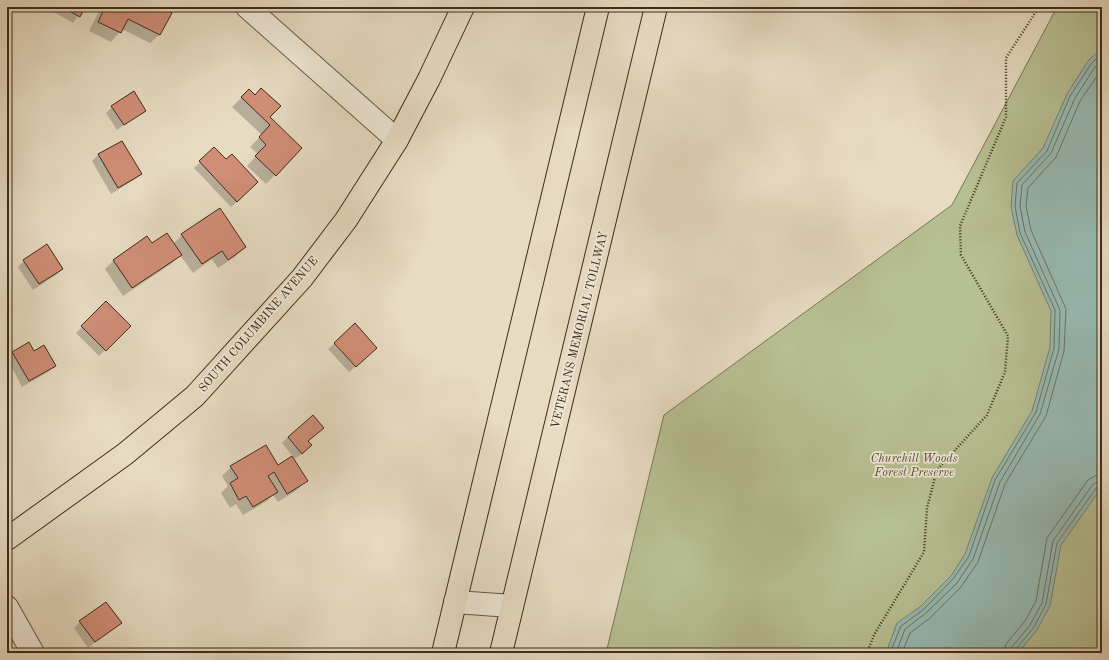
<svg xmlns="http://www.w3.org/2000/svg" width="1109" height="660" font-family="'Old Standard TT',serif">
  <style>
    .green { fill: #b7c093; stroke: #7a7656 }
    .water { fill: #97bbb4; stroke: #738276 }
    .shadow { fill: #0003 }
    .lines { fill: none; stroke-linecap: round; stroke-linejoin: round }
    .shore { stroke: #6a7466; stroke-width: 1 }
    .building { fill: #d08e77; stroke: #3e2c19 }
    .minor-casing { stroke: #685843; stroke-width: 24 }
    .major-casing { stroke: #3e2c19; stroke-width: 24 }
    .highway-casing { stroke: #3e2c19; stroke-width: 24 }
    .path { stroke: #3e2c19; stroke-width: 2.5; stroke-dasharray: 1 2; stroke-linecap: butt }
    .minor { stroke: #efe8d7; stroke-width: 22 }
    .major { stroke: #e7dbc2; stroke-width: 22 }
    .highway { stroke: #e7dbc2; stroke-width: 22 }
    .labels { text-anchor: middle; stroke-width: 3.5; stroke-linejoin: round; paint-order: stroke }
    .street-label { font-size: 12px; fill: #3e2c19; stroke: #efe8d7 }
    .park-label { font-size: 12px; font-style: italic; fill: #564a31; stroke: #efe8d7 }
  </style>
  <rect width="100%" height="100%" fill="#e7dbc2"/>
  <filter id="stains"><feTurbulence type="fractalNoise" baseFrequency=".005" numOctaves="4"/><feColorMatrix values="0 0 0 0 .2 0 0 0 0 .09 0 0 0 0 .02 0 0 0 .5 -.17"/></filter>
  <radialGradient id="worn" r=".72"><stop offset=".6" stop-color="#630" stop-opacity="0"/><stop offset="1" stop-color="#630" stop-opacity=".3"/></radialGradient>
  <polygon class="green" points="1057,7 1087,7 1102,15 1102,653 606,653 664,415 952,205"/>
  <polygon class="water" points="1102,48 1102,487 1061,545 1050,606 1037,630 1018,653 886,653 897,623 920,607 951,576 965,554 992,478 1032,411 1050,347 1051,311 1017,235 1011,207 1013,181 1043,148 1067,94 1088,61"/>
  <g class="shadow">
    <polygon points="51,7 84,7 73,23 50,10"/>
    <polygon points="101,7 158,7 160,34 150,43 122,29 111,42 89,31"/>
    <polygon points="249,90 269,117 301,148 266,184 247,166 258,154 250,147 262,135 232,107"/>
    <polygon points="112,107 145,110 117,130 106,113"/>
    <polygon points="122,142 141,174 134,180 111,194 92,161 98,155"/>
    <polygon points="214,149 226,161 257,182 231,207 194,168"/>
    <polygon points="182,235 245,247 236,256 218,268 212,259 193,273 180,255 171,264 123,296 105,269 114,260 151,245 173,244"/>
    <polygon points="24,261 62,269 56,275 33,290 18,267"/>
    <polygon points="106,303 130,326 99,356 76,333"/>
    <polygon points="335,343 370,354 349,372 328,349"/>
    <polygon points="29,344 33,352 55,366 48,372 22,387 7,358 12,353"/>
    <polygon points="316,434 308,442 305,451 295,459 282,443 288,437"/>
    <polygon points="277,466 306,481 297,490 278,502 273,495 267,501 243,515 236,504 230,508 221,493 228,486 222,476 231,467"/>
    <polygon points="80,622 120,622 88,648 74,628"/>
  </g>
  <g class="lines">
    <g class="shore">
      <polyline points="890,653 901,626 923,610 953,579 969,556 995,480 1036,412 1054,348 1055,310 1020,233 1015,206 1017,183 1047,151 1070,96 1091,64 1102,53"/>
      <polyline points="896,653 905,629 926,613 957,583 973,559 1000,482 1040,414 1059,349 1060,310 1025,232 1020,206 1022,185 1051,153 1075,98 1095,67 1102,60"/>
      <polyline points="902,653 910,633 930,618 961,587 978,562 1005,484 1046,416 1064,351 1066,309 1031,230 1026,206 1028,188 1056,157 1080,101 1102,69"/>
      <polyline points="1004,653 1006,644 1025,621 1036,601 1047,538 1088,480 1095,476 1102,474"/>
      <polyline points="1010,653 1012,647 1030,625 1042,603 1053,541 1093,484 1102,480"/>
      <polyline points="1015,653 1016,649 1034,627 1046,604 1057,543 1097,487 1102,485"/>
    </g>
  </g>
  <g class="building">
    <polygon points="62,7 85,7 80,17"/>
    <polygon points="105,7 160,7 172,13 160,35 128,19 121,33 98,22"/>
    <polygon points="261,88 281,106 270,117 302,148 276,176 255,156 266,145 259,137 270,125 241,97 249,89 255,95"/>
    <polygon points="134,91 146,111 124,125 111,106"/>
    <polygon points="122,141 142,174 118,188 98,154"/>
    <polygon points="214,147 226,159 232,154 258,182 237,202 199,161"/>
    <polygon points="220,208 246,247 228,260 222,251 202,264 181,234"/>
    <polygon points="167,233 182,255 132,288 113,260 147,236 152,243"/>
    <polygon points="47,244 63,269 39,284 23,260"/>
    <polygon points="106,301 131,326 106,351 81,326"/>
    <polygon points="355,323 377,348 356,367 334,343"/>
    <polygon points="29,342 34,351 44,345 56,366 29,381 12,352"/>
    <polygon points="7,400 12,407 7,411"/>
    <polygon points="313,415 324,428 308,441 312,445 302,454 288,437"/>
    <polygon points="266,445 278,465 292,456 308,481 287,494 274,472 268,476 278,492 253,507 246,496 239,500 230,483 238,478 230,466"/>
    <polygon points="106,602 122,623 95,642 79,621"/>
  </g>
  <g class="lines">
    <defs>
      <g id="minor">
        <polyline points="247,7 397,140"/>
        <polyline points="455,602 512,606"/>
        <polyline points="7,607 33,653"/>
      </g>
      <polyline id="major" points="7,539 125,454 195,396 302,278 346,220 397,140 429,79 463,7"/>
      <g id="highway">
        <polyline points="443,653 598,7"/>
        <polyline points="501,653 656,7"/>
      </g>
    </defs>
    <use href="#minor" class="minor-casing"/>
    <use href="#major" class="major-casing"/>
    <use href="#highway" class="highway-casing"/>
    <polyline class="path" points="867,653 874,635 924,552 927,508 937,470 987,415 1005,372 1008,336 961,255 960,226 1006,117 1006,58 1039,7"/>
    <use href="#minor" class="minor"/>
    <use href="#major" class="major"/>
    <use href="#highway" class="highway"/>
  </g>
  <g class="labels">
    <g class="street-label">
      <text transform="translate(258 324) rotate(-49)" y="4">SOUTH COLUMBINE AVENUE</text>
      <text transform="translate(579 330) rotate(-76)" y="4">VETERANS MEMORIAL TOLLWAY</text>
    </g>
    <g class="park-label">
      <text x="914" y="462">Churchill Woods<tspan x="914" dy="14">Forest Preserve</tspan></text>
    </g>
  </g>
  <rect width="1109" height="660" fill="none" stroke="#e7dbc2" stroke-width="24"/>
  <rect x="8" y="8" width="1093" height="644" fill="none" stroke="#3e2c19" stroke-width="2"/>
  <rect x="12" y="12" width="1085" height="636" fill="none" stroke="#3e2c19"/>
  <rect width="100%" height="100%" filter="url(#stains)"/>
  <rect width="100%" height="100%" fill="url(#worn)"/>
</svg>
